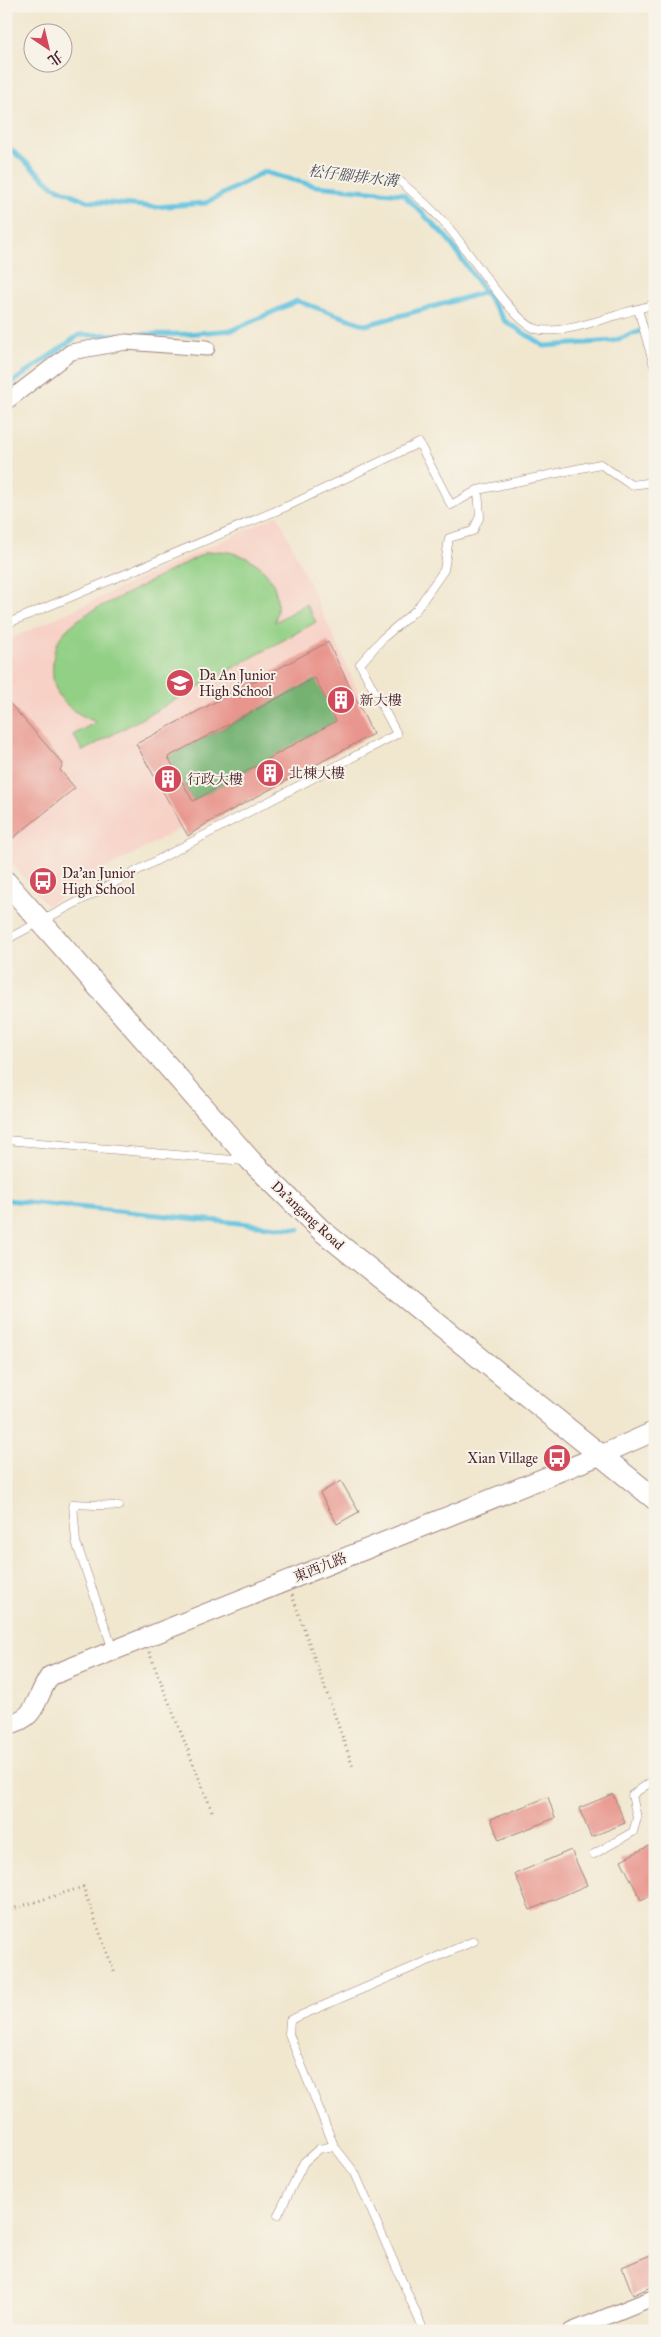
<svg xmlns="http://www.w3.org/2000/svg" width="661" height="2337" font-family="'IM FELL Great Primer','Noto Serif TC',serif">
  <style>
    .built { fill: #f7d1c6 }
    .green { fill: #92d085; stroke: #6e7858 }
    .forest { fill: #75b272; stroke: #60684e }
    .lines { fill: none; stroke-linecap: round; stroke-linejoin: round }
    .stream { stroke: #61c2df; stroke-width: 5 }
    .building { fill: #e8958d; fill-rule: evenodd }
    .service-casing { stroke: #9e837d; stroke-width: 9 }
    .minor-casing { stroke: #9e837d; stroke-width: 17 }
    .tertiary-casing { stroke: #9e837d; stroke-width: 21 }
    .secondary-casing { stroke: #9e837d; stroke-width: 23 }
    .path { stroke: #9e837d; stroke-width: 3; stroke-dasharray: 1 4; stroke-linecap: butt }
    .service { stroke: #fff; stroke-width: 8 }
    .minor { stroke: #fff; stroke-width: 15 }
    .tertiary { stroke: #fff; stroke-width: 19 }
    .secondary { stroke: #fff; stroke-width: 21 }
    .labels { text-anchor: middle; stroke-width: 4; stroke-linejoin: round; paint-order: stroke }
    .poi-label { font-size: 14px; fill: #4a1f2b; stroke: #f7f3e8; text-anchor: start }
    .street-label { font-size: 14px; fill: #4a1f2b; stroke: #f7f3e8 }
    .water-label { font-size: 15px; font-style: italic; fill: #515061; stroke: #f7f3e8 }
  </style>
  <rect width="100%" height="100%" fill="#f7f3e8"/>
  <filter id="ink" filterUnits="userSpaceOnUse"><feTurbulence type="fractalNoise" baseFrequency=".02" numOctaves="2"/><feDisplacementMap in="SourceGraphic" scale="10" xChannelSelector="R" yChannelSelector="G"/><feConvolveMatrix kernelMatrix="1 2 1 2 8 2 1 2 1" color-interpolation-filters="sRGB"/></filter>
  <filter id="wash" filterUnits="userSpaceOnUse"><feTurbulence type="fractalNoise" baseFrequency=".0096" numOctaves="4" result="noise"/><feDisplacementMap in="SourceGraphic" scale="20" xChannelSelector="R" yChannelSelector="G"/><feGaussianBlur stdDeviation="1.12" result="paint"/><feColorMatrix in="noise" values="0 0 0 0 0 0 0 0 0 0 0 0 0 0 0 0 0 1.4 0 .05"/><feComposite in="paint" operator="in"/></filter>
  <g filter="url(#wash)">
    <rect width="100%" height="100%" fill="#f1e7cf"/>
    <polygon class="built" points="278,515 373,724 85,880 47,906 6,856 6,641"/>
    <path class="green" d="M221,551C260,555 285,582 275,622L306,604L316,622L83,751L73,735L96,722C76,714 56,702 53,678C52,664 53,646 62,635C78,615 104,605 126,594C153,580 180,566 207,552Z"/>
    <polygon class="forest" points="316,679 337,721 193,801 168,757"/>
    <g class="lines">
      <g class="stream">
        <polyline points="6,145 53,186 87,201 155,207 206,203 264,172 315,186 403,194 447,238 505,321 544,346 613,341 655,326"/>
        <polyline points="6,387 79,335 186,334 233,330 297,301 366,325 486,292"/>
        <polyline points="6,1200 299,1229"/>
      </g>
    </g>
    <g id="blocks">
      <g class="building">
        <path d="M328,642L373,734L206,824L188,836L136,744ZM315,678L336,721L193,801L168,757Z"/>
        <polygon points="6,699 63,764 60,770 75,788 12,839 6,832"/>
        <polygon points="341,1481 359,1512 337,1524 320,1493"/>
        <polygon points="613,1794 625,1823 591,1837 579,1808"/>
        <polygon points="548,1797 555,1818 499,1840 491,1819"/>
        <polygon points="655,1843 655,1893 641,1900 621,1860"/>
        <polygon points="571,1850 587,1885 530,1910 515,1874"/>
        <polygon points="655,2253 655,2285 633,2295 622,2267"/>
      </g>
    </g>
  </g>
  <g filter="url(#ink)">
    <use href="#blocks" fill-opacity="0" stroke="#9e837d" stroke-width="1"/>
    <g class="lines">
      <defs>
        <g id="service">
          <path d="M395,177C416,195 436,212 453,233C469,253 513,320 534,328C557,338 613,315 638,309L655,369"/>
          <polyline points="638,309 655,304"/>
          <polyline points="6,624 290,505 419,443 451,505 478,490"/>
          <polyline points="6,942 13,936 397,734 360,664 383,638 416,610 444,570 449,538 473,531 480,516 478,490 600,464 631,485 655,482"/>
          <polyline points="6,1140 244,1161"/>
          <polyline points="113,1650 76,1542 73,1504 119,1506"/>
          <polyline points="594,1854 633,1832 637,1818 632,1795 655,1779"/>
          <polyline points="334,2146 289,2034 290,2020 474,1941"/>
          <polyline points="278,2215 304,2162 319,2149 334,2146 355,2173 424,2331"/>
        </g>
        <g id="minor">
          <polyline points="6,402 71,352 126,342 207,348"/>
          <polyline points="571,2331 655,2297"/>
        </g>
        <path id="tertiary" d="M6,1725C39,1718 33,1701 50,1676L601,1455L655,1431"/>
        <polyline id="secondary" points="6,882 251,1161 321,1230 655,1499"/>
      </defs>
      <use href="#service" class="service-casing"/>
      <use href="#minor" class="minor-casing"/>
      <use href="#tertiary" class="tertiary-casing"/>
      <use href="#secondary" class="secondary-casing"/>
      <g class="path">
        <polyline points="292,1595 353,1767"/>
        <polyline points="149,1652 212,1811"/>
        <polyline points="6,1911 83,1887 115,1974"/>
      </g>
      <use href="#service" class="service"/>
      <use href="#minor" class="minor"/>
      <use href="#tertiary" class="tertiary"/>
      <use href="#secondary" class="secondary"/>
    </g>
  </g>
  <defs>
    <symbol id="school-disc" viewBox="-11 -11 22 22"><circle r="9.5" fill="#d1495b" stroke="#f7f3e8"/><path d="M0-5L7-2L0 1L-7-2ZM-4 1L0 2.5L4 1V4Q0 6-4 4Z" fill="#fff"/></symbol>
    <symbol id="building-disc" viewBox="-11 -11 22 22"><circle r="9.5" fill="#d1495b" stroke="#f7f3e8"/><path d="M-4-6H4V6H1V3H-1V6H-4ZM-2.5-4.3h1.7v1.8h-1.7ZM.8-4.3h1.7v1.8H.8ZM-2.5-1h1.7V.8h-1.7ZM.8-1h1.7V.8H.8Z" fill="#fff"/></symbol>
    <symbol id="bus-disc" viewBox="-11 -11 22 22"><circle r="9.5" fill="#d1495b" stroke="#f7f3e8"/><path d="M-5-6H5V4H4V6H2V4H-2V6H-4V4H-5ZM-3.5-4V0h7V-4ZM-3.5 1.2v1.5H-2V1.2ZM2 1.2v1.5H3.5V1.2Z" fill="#fff"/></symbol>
  </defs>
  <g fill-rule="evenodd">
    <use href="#school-disc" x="164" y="667" width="32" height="32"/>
    <use href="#building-disc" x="325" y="684" width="32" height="32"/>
    <use href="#building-disc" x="254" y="757" width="32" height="32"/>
    <use href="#building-disc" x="152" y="763" width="32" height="32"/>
    <use href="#bus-disc" x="27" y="865" width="32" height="32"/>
    <use href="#bus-disc" x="541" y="1442" width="32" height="32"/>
  </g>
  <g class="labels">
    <g class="poi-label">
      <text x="199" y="680">Da An Junior<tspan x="199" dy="16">High School</tspan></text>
      <text x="360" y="705">新大樓</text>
      <text x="289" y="778">北棟大樓</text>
      <text x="187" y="784">行政大樓</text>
      <text x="62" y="878">Da'an Junior<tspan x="62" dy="16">High School</tspan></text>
      <text x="538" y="1463" text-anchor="end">Xian Village</text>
    </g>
    <g class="street-label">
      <text transform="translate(308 1215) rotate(43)" y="5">Da’angang Road</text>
      <text transform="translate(320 1567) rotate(-22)" y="5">東西九路</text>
    </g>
    <g class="water-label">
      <text transform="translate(353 176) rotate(7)" y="5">松仔腳排水溝</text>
    </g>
  </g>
  <rect width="661" height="2337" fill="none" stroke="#f7f3e8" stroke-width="25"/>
  <g transform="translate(48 48) rotate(145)"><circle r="24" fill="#f7f3e8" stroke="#b29e9c"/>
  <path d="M0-4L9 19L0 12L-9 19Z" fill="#d1495b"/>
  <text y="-8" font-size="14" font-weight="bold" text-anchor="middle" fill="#4a1f2b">北</text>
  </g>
</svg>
